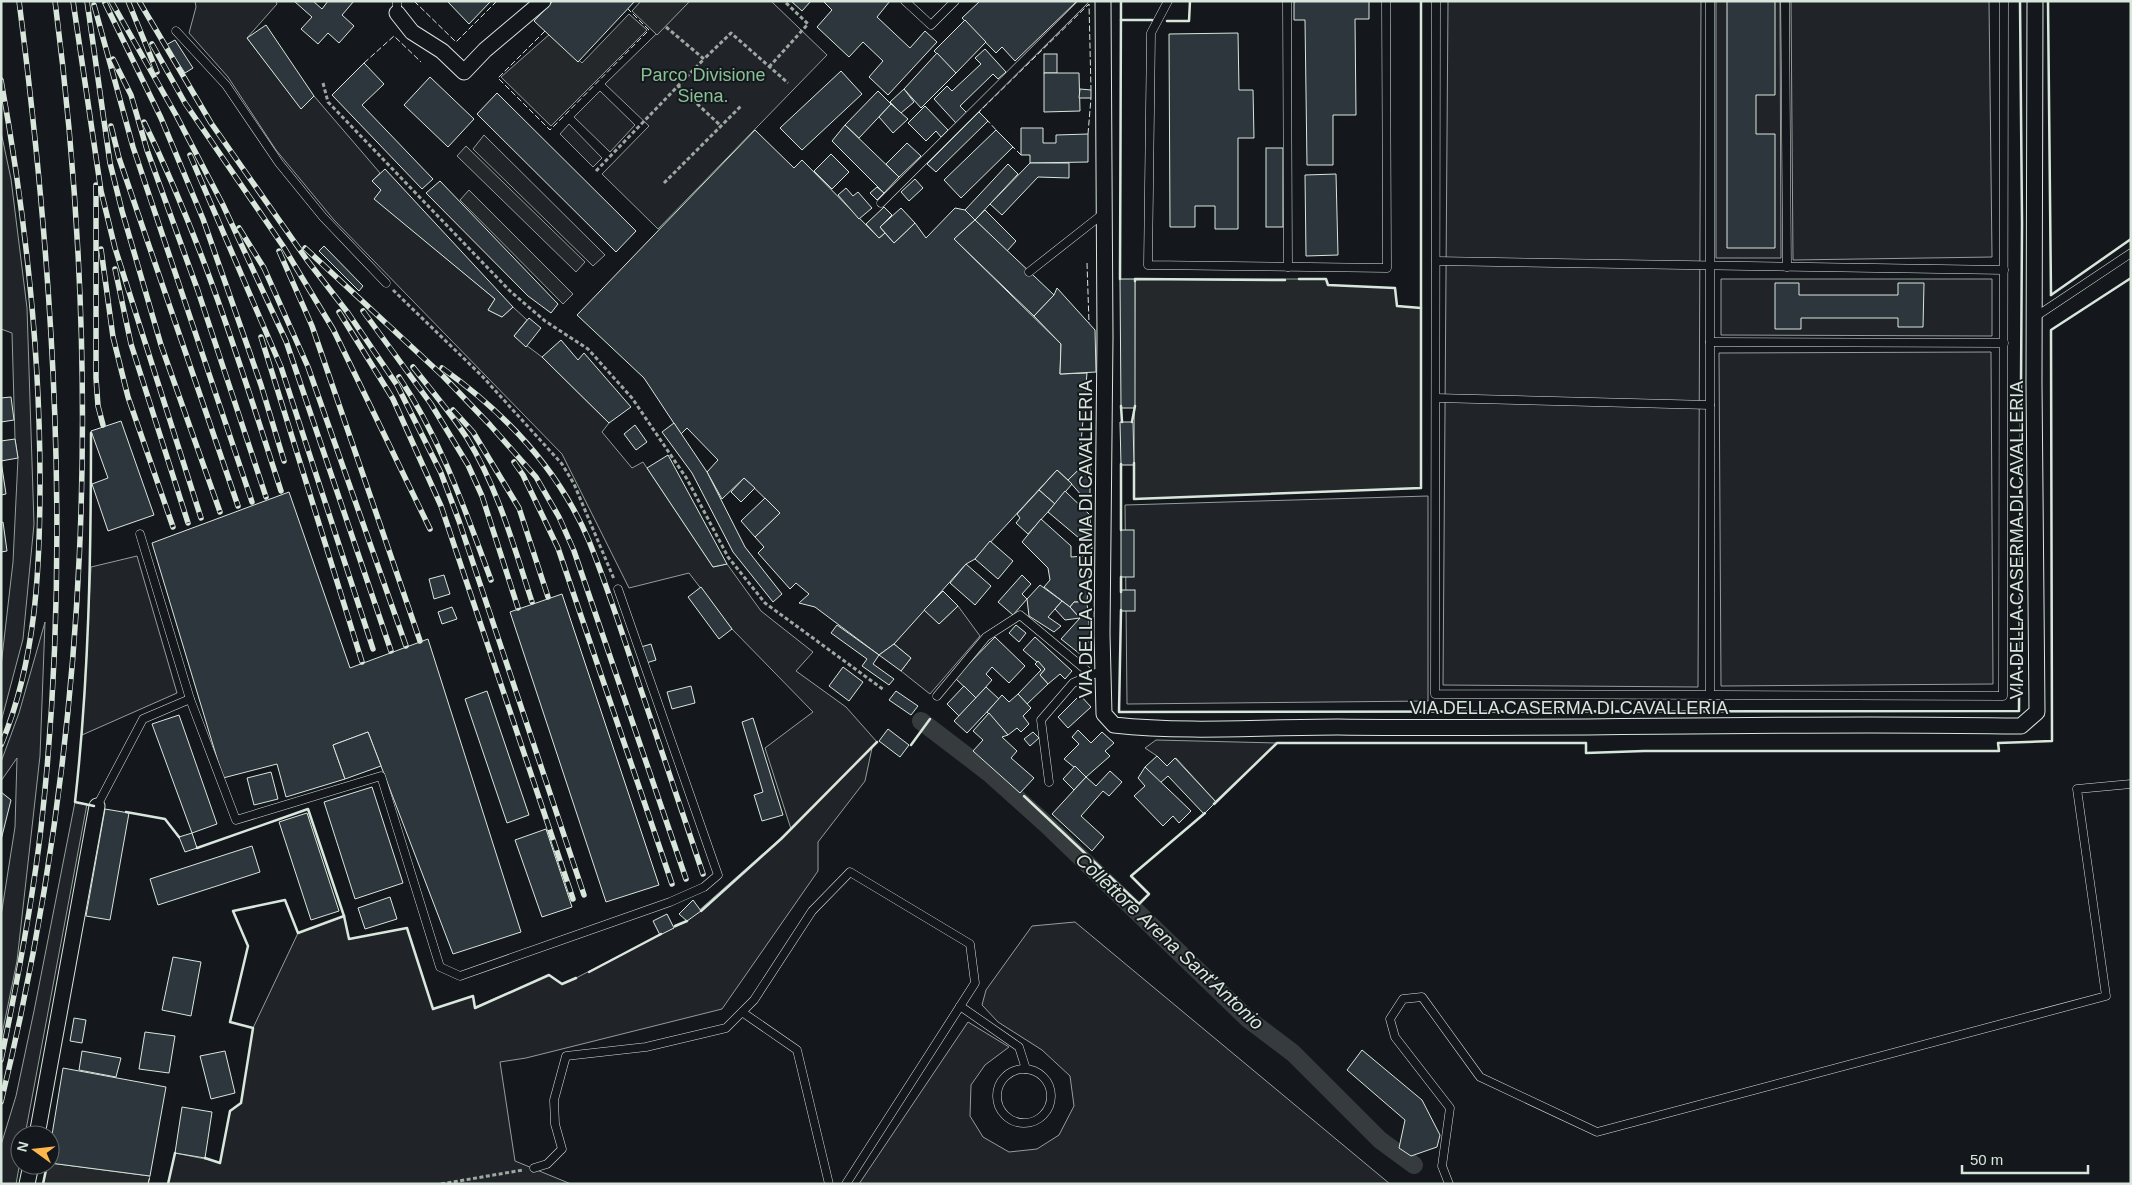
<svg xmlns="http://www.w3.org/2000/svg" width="2132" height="1185" font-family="Helvetica,sans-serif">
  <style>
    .green { fill: #202428; stroke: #939e99 }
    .parking { fill: #24282b; stroke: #939e99 }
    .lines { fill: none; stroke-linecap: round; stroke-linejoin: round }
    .canal { stroke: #363b3e; stroke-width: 18 }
    .building { fill: #2c363c; stroke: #d8e6dc }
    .lane-casing { stroke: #d8e6dc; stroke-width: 9 }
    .street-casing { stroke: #d8e6dc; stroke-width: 17 }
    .path { stroke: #9da8a2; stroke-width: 3; stroke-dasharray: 4 2.5; stroke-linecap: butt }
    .lane { stroke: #14181c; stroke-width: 8 }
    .street { stroke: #14181c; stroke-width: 15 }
    .rail-casing { stroke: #d8e6dc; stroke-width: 5.5 }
    .rail { stroke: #14181c; stroke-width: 4; stroke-dasharray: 11; stroke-linecap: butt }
    .fence { stroke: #d8e6dc; stroke-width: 1; stroke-dasharray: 6 2.5; stroke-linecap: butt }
    .wall { stroke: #d8e6dc; stroke-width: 2.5 }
    .labels { text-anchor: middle; stroke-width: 4; stroke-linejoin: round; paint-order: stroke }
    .park-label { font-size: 18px; fill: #8ac095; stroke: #14181c }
    .street-label { font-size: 18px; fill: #d8e6dc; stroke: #14181c }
    .water-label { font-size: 19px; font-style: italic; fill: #d8e6dc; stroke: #14181c }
  </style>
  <rect width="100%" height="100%" fill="#14181c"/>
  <g class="green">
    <polygon points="195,1 276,1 277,4 247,38 301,108 314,96 380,173 372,181 381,190 375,199 495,299 488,310 502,317 513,307 527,320 514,336 542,357 609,423 602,432 632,468 643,462 713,567 727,564 761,611 813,652 796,671 846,707 877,742 872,748 865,781 818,842 818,871 722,1009 526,1058 500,1062 515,1161 571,1184 168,1184 175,1153 220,1162 230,1111 241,1103 253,1028 298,933 344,916 349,939 407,928 433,1009 473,996 475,1007 549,975 562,984 576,978 687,921 791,829 765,748 813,712 732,629 689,573 629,588 562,454 334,220 276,150 228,77 189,33 196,7"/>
    <polygon points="690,1 771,1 827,55 658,229 602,174 649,126 605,84"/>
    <polygon points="1448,1 1701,1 1698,687 1443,685"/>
    <polygon points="1716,1 1780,1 1781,258 1716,258"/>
    <polygon points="1791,1 1989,1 1992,257 1793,260"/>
    <polygon points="600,91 635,125 610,152 574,117"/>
    <polygon points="569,124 602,158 593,167 560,134"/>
    <polygon points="1,132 11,179 27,308 34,524 23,639 1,722 1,666 13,562 18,458 15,439 12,333 1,329"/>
    <polygon points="484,135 605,255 593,266 473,149"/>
    <polygon points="1721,279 1992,279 1992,336 1721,335"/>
    <polygon points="1991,352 1993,684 1721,686 1719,353"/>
    <polygon points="1428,496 1428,701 1127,704 1125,505"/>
    <polygon points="137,556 177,693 82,735 91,567"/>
    <polygon points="958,606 980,636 930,694 901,671 911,658 894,644 926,607 939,624"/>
    <polygon points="45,622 40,756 17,961 1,1039 1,916 15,827 17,758 1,781 1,762 19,713"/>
    <polygon points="1156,740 1277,743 1216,802 1176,758 1167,766 1157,756 1145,748"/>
    <polygon points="75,802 87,804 25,1135 20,1135 20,1162 16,1184 1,1184 1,1145 16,1096 34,1011"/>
    <polygon points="1075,922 1390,1184 859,1184 968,1022 1009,1047 985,1065 971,1085 970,1116 983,1137 1009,1152 1037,1149 1059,1135 1074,1106 1070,1076 1042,1050 998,1022 982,1005 986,990 1032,926"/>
  </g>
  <g class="parking">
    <polygon points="641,1 690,1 657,35 632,11"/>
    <polygon points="629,14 647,30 551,126 501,77 551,33 582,63"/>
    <polygon points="466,146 585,262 576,272 457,156"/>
    <polygon points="469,190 573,294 563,304 460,200"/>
    <polygon points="1135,279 1326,279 1328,285 1395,288 1397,306 1421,308 1421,488 1134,499"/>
    <polygon points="50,1163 150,1176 148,1184 43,1184 47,1165 50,1165"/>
  </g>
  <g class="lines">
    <polyline class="canal" points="921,721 989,773 1047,825 1248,1019 1293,1053 1380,1140 1414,1165"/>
  </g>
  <g class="building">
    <polygon points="294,1 313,1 322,9 328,1 354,1 342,15 354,26 339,43 328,33 318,44 301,29 312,17"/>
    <polygon points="447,1 491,1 469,24"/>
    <polygon points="553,1 635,1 578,62 534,21"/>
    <polygon points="791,1 811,1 802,11"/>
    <polygon points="823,1 890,1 877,17 910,48 925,31 937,42 888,95 869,77 883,61 863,42 849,57 817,27 832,10"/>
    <polygon points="980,1 1077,1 1015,61 1002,47 996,53 962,18"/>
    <polygon points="1299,1 1369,1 1369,19 1355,19 1356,115 1333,115 1333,165 1307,165 1305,20 1294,20 1294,2"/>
    <polygon points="1727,1 1775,1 1775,95 1756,95 1756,134 1775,134 1775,248 1727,248"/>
    <polygon points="965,20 986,42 956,73 934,51"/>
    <polygon points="266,25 314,96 301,109 247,38"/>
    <polygon points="1238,33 1239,90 1253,90 1254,138 1238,138 1238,229 1215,229 1215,206 1195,206 1195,227 1170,227 1169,34"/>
    <polygon points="175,40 193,68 185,73 166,45"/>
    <polygon points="985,49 1006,72 998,79 993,74 960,106 967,113 956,123 934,99 947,86 952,91 981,64 975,58"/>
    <polygon points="937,53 956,73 921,108 904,89"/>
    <rect x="1044" y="54" width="13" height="19"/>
    <polygon points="364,63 384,84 362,105 433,179 422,189 332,95"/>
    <polygon points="841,71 862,94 802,150 780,128"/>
    <polygon points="1044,73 1079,73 1080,111 1044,112"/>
    <polygon points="430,77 474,119 448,147 404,105"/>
    <polygon points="904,89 914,102 901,113 890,102"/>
    <polygon points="1080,89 1091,90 1091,98 1079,98"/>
    <polygon points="878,91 891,104 859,138 845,125"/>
    <polygon points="497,93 636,231 616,252 477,114"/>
    <polygon points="891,104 908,119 893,133 879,117"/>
    <polygon points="925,106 948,130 941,137 936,131 926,141 908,123"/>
    <polygon points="979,112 988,121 936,172 927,164"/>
    <polygon points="845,125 899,177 884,193 832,141"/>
    <polygon points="1021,128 1043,128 1043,143 1056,143 1056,135 1088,134 1088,162 1030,163 1030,155 1021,155"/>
    <polygon points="755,130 794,168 802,160 879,238 885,233 894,243 915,223 926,238 955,208 965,210 975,220 954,239 1061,344 1060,374 1087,373 1081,443 1090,459 1068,480 1057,470 975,559 966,564 894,644 879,655 815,607 799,603 809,594 796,583 790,589 758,553 764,547 755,537 780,513 744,478 722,499 707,472 718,460 687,428 681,434 644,378 577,315"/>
    <polygon points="996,130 1013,147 961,198 944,180"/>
    <polygon points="907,143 921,156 899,177 886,164"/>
    <rect x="1266" y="148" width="17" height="79"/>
    <polygon points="831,154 849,172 832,189 814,171"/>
    <polygon points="1030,163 1069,163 1069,178 1038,177 1002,215 990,204"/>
    <polygon points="1008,164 1018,174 975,220 965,210"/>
    <polygon points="385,169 513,307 502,317 488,310 495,299 374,199 381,190 372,181"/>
    <polygon points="1336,174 1338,255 1306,256 1305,175"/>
    <polygon points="915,179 923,188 909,201 901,192"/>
    <polygon points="440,181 558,304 551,313 528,296 426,193"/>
    <polygon points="877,187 884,193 877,200 870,193"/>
    <polygon points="846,188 853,196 858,192 872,208 859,219 838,195"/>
    <polygon points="884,207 892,215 880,227 885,233 879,238 866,224"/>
    <polygon points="901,208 915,223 894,243 880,227"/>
    <polygon points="985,210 1016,241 1007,251 975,220"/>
    <polygon points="975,220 1054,295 1034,316 954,239"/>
    <polygon points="324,246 363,286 359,291 319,251"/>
    <polygon points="1120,279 1135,279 1135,408 1121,408"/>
    <polygon points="1775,283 1799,283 1799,295 1898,295 1898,283 1924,283 1923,327 1898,327 1898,318 1801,318 1801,329 1775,329"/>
    <polygon points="1057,288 1095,330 1096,372 1060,374 1061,344 1034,316 1054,295"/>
    <polygon points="529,318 541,328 526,347 514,336"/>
    <polygon points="561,340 578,360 584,353 631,407 609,423 542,357"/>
    <polygon points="11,397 14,420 1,422 1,398"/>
    <polygon points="121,421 154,515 108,531 92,484 108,478 91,431"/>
    <polygon points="1120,422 1133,422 1134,465 1121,465"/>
    <polygon points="674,423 707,472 745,547 782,594 773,602 733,552 692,473 662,432"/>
    <polygon points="635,425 647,442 636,450 624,434"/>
    <polygon points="15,439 18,458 1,461 1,441"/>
    <polygon points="668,455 727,564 713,567 647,468"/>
    <polygon points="1090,459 1090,505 1068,480"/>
    <polygon points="1,461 6,494 1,495"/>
    <polygon points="1057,470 1072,484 1055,504 1039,490"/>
    <polygon points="744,478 755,488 741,502 731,492"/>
    <polygon points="1039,490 1055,504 1028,534 1016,523 1020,518 1017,514"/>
    <polygon points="1065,491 1090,515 1092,549 1048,512"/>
    <polygon points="289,492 350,668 428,639 521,932 453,954 368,732 333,745 345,779 286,797 277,764 223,778 152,543"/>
    <polygon points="765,498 780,513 755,537 741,521"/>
    <polygon points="1041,519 1071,546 1071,557 1084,556 1084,574 1089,574 1087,602 1074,602 1070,607 1044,587 1050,580 1048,568 1022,542"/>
    <polygon points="3,522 7,551 1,552 1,523"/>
    <rect x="1121" y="530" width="13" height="47"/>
    <polygon points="990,541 1013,561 998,579 975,559"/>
    <polygon points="966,564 991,586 975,605 950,583"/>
    <polygon points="444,575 450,594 434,599 429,579"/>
    <polygon points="1022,575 1031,584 1022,594 1027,599 1013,615 998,602"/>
    <polygon points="1040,585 1062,601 1048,617 1061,626 1054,632 1029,616 1027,599"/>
    <polygon points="701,587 732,629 719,639 688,597"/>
    <rect x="1121" y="590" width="14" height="21"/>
    <polygon points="943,591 958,606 939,624 924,610"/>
    <polygon points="562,594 659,885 606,902 510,612"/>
    <polygon points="1062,601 1070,607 1080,618 1065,620 1055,609"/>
    <polygon points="1074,602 1087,602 1090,640 1080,654 1061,639 1080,618 1070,607"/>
    <polygon points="452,607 457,619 442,624 438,612"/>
    <polygon points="837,625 879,655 873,664 894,679 889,685 862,666 867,659 831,633"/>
    <polygon points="1016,625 1026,633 1019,642 1009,633"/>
    <polygon points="995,637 1025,666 1009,683 992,667 986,674 992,680 976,698 955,678"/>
    <polygon points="1035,637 1072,671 1065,679 1060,674 1048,684 1040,675 1045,669 1023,650"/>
    <polygon points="651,644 656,660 646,663 641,647"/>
    <polygon points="894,644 911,658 901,671 879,655"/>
    <polygon points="1038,661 1045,669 1040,675 1048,684 1027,704 1018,694 1041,670 1035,664"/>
    <polygon points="843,667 863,682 849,701 829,686"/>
    <polygon points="691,686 695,703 672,709 667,692"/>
    <polygon points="964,686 976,698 959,716 947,704"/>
    <polygon points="986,687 999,699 967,733 954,721"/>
    <polygon points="487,691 529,815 507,823 465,699"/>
    <polygon points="896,691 918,706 911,715 889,700"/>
    <polygon points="1018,694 1031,708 1023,716 1029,724 1021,732 1017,728 1008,735 987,712 1002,695 1009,702"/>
    <polygon points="1080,695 1091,707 1068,728 1058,717"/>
    <polygon points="989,713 1008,735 1002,737 1017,751 1011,758 1034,778 1020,793 973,751 983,740 973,731"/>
    <polygon points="179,715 217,824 192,833 152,724"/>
    <polygon points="753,718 783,815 762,821 754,795 763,792 742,722"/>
    <polygon points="888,729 909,745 900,757 879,741"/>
    <polygon points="1078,730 1091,743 1102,732 1114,743 1105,751 1110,756 1086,777 1064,759 1079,744 1072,737"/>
    <polygon points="368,732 381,766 345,779 333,745"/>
    <polygon points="1033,732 1039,738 1030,746 1024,739"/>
    <polygon points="1157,756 1167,766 1175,758 1216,802 1204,814 1168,776 1160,783 1145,767"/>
    <polygon points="1075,766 1086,777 1074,790 1063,779"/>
    <polygon points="1145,767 1191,811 1179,823 1173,816 1163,826 1134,796 1145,786 1138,778"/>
    <polygon points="1110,771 1122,782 1109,796 1103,791 1081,816 1104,837 1092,851 1052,814 1086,777 1096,786"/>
    <polygon points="271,772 278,799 254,805 247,778"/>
    <polygon points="372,787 403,883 355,899 324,802"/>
    <polygon points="1,792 11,800 1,840"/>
    <polygon points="105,809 129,813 110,920 86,916"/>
    <polygon points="307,813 339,911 311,920 279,822"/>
    <polygon points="546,829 572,907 542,917 515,840"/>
    <polygon points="192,833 197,848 185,852 179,837"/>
    <polygon points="252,846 260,872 158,905 150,879"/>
    <polygon points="390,897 397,919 365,929 358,908"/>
    <polygon points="693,900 701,911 687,921 679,914"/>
    <polygon points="667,914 674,928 660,935 653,921"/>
    <polygon points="173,957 201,962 191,1016 162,1010"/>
    <polygon points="74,1018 86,1020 82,1043 70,1041"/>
    <polygon points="145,1032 175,1036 169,1073 139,1069"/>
    <polygon points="1362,1050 1422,1100 1440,1135 1437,1147 1411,1156 1399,1148 1405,1120 1347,1070"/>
    <polygon points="82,1051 121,1058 116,1077 79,1070"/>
    <polygon points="225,1051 235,1093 211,1099 200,1056"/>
    <polygon points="63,1068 166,1087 150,1176 50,1163 50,1147"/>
    <polygon points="182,1107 212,1112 205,1158 175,1153"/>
  </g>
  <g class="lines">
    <defs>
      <g id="lane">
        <polyline points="905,1 931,25 955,1"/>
        <polyline points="1168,1 1151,33 1148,265 1387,268 1386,1"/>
        <polyline points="1287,1 1288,267"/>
        <polyline points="1436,1 1435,694 2003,696 2004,1"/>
        <polyline points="1710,1 1710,695"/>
        <polyline points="1785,1 1787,267"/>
        <polyline points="397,13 397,1"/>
        <polyline points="176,31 226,85 279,163 323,217 386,283"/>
        <polyline points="881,203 1084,1"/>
        <polyline points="1436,261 2004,270"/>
        <polyline points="1029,272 1104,213"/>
        <polyline points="2035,317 2131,253"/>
        <polyline points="1710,342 2004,343"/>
        <polyline points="1436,398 1710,405"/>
        <polyline points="140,534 190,699"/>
        <polyline points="937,696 986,637 1020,615 1092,675"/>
        <polyline points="1049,782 1041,720 1073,683 1096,673"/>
        <polyline points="97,806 143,719 190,699 236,820 381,776 440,967 460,976 670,902 704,887 718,875 618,589"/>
        <polyline points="960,1006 1019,1047 1026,1069"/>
        <polyline points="742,1012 797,1050 829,1184"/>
        <circle cx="1024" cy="1096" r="27"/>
        <polyline points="534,1168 547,1164 562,1149 555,1124 554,1100 566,1056 646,1047 726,1028 754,1000 812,911 850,872 970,944 975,983 846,1184"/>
        <polyline points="1449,1184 1442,1166 1450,1108 1395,1037 1390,1019 1403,999 1422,997 1480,1077 1597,1132 2106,996 2077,789 2131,784"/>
      </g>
      <g id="street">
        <path d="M1103,1L1105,337L1102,634L1104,714L1114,725C1188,733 1264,727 1338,727C1560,730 1782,722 2004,726H2021L2037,712L2034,383L2035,1"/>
        <polyline points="397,13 412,32 442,51 464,72 485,50 543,1"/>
        <polyline points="37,1135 97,806"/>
        <polyline points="27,1184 31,1165"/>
      </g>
    </defs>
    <use href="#lane" class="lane-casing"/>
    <use href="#street" class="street-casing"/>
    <g class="path">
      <polyline points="666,27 704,59 731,33 788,83"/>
      <polyline points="769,67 808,24 784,1"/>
      <polyline points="323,83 328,102 510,291 545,321 588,349 632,398 687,479 728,557 765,603 884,690"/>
      <polyline points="678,86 721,126"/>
      <polyline points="596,171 704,59"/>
      <polyline points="664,183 742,105"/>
      <polyline points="393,290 482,376 562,464 574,484 614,579"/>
      <polyline points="441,1184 523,1170"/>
    </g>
    <use href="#lane" class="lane"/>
    <use href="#street" class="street"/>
    <defs>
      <g id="rail">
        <polyline points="73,1 101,191 115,248 201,518"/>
        <polyline points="87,1 110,163 122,211 161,345 220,512"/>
        <polyline points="111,1 176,115 223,205 286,341 391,651"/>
        <polyline points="128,1 157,72"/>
        <polyline points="139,1 211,123 307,260 348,313 397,385 441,473 459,521 584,895"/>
        <polyline points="105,3 161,118 203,219 261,385 284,461"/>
        <polyline points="94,5 133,147 252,502"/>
        <polyline points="152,44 185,103 283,246 333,329 430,529"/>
        <polyline points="113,59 131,95 147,150 198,291 266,497"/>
        <path d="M1,80C25,213 40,346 40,481C40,570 36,661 1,745"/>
        <path d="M144,122C202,240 241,367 281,491"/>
        <polyline points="111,126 119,158 238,506"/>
        <polyline points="190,155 281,367 373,649"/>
        <polyline points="96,185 96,378 98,406 103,425"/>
        <polyline points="239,228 264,268 308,367 406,646"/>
        <polyline points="305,248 443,376 490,425 536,477 559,517 574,551 686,879"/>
        <polyline points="101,249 113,337 128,397 173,527"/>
        <polyline points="279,251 312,326 420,641"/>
        <polyline points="115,269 131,344 188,523"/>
        <polyline points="363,311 431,404 468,465 482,496 518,608"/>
        <polyline points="339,312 393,399 441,506 573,899"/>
        <polyline points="261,337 362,662"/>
        <path d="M413,367C431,390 451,413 467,438C498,488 514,547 532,602"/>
        <path d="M442,368C504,412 559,470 589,541C608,588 623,636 639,684C660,747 682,810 703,874"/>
        <path d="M399,377C441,439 465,510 491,580"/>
        <polyline points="453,410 473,432 519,508 548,597"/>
        <polyline points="514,462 523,475 558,548 672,884"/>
        <path d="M1,1060C17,983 32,906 41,828C72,554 54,274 19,1"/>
        <path d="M1,1102C90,737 103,374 55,1"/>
      </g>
    </defs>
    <use href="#rail" class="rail-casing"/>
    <use href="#rail" class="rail"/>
    <g class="fence">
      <polyline points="414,1 456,42 497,1"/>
      <polyline points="545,31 498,78 550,130 649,30 628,9"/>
      <polyline points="364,63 394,36 421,62"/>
      <polyline points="981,114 979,112 1089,4 1091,90"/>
      <polyline points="986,119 998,132"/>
      <polyline points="1088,134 1091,98"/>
      <polyline points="1011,145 1021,155"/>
      <polyline points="1087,263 1089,323"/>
      <polyline points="148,1184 150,1176"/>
    </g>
    <g class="wall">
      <polyline points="2048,1 2051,295"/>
      <polyline points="1121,20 1152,20"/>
      <polyline points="1167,21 1189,21 1190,1"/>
      <polyline points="1120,279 1121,1"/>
      <polyline points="1299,279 1326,279 1328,285 1395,288 1397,306 1421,308"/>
      <polyline points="1135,281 1135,279 1285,280"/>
      <polyline points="2051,295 2131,239"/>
      <polyline points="1121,406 1122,422"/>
      <polyline points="1132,422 1135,406"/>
      <path d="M91,433C91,556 89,679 75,802L94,806"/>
      <polyline points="1134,463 1134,499 1421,488 1421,1"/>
      <polyline points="1121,530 1121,464"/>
      <polyline points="1121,577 1121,592"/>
      <polyline points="1121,610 1119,712 2019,711 2022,223 2020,1"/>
      <polyline points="911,745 930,719"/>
      <polyline points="1024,796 1139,904 1149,894 1131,876 1205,813"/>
      <polyline points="1214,804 1277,743 1586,743 1586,753 1644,751 1999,751 1998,743 2052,741 2051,330 2131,278"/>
      <polyline points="126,812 165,819 179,837"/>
      <polyline points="197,848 308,809 344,916"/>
      <polyline points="701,911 781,839 877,742"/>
      <polyline points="675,926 687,921"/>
      <polyline points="589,972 661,934"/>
      <polyline points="205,1158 220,1163 230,1111 241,1103 253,1028 230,1022 248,946 233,911 285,900 298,933 344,916 349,939 407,928 433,1009 473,996 475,1008 549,975 562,984 576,978"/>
      <polyline points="43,1184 47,1165"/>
      <polyline points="168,1184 175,1153"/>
    </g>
  </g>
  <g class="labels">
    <g class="park-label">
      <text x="703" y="81">Parco Divisione<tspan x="703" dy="21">Siena.</tspan></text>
    </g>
    <g class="street-label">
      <text transform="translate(1086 539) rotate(-90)" y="6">VIA DELLA CASERMA DI CAVALLERIA</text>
      <text transform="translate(2017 540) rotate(-90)" y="6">VIA DELLA CASERMA DI CAVALLERIA</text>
      <text x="1569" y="714">VIA DELLA CASERMA DI CAVALLERIA</text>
    </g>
    <g class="water-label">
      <text transform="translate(1170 941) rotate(43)" y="7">Collettore Arena Sant'Antonio</text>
    </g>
  </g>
  <rect width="2132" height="1185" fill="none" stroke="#d8e6dc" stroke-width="5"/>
  <g transform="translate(35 1150) rotate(285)"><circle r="24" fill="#14181c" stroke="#626a69"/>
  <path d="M0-4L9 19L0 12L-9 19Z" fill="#ffb74d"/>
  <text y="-8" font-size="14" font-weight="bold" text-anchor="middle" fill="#d8e6dc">N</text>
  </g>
  <path d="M1962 1165v8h126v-8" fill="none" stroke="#d8e6dc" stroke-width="2.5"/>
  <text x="1970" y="1165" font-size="15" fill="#d8e6dc" stroke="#14181c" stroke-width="4" paint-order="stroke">50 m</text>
</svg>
